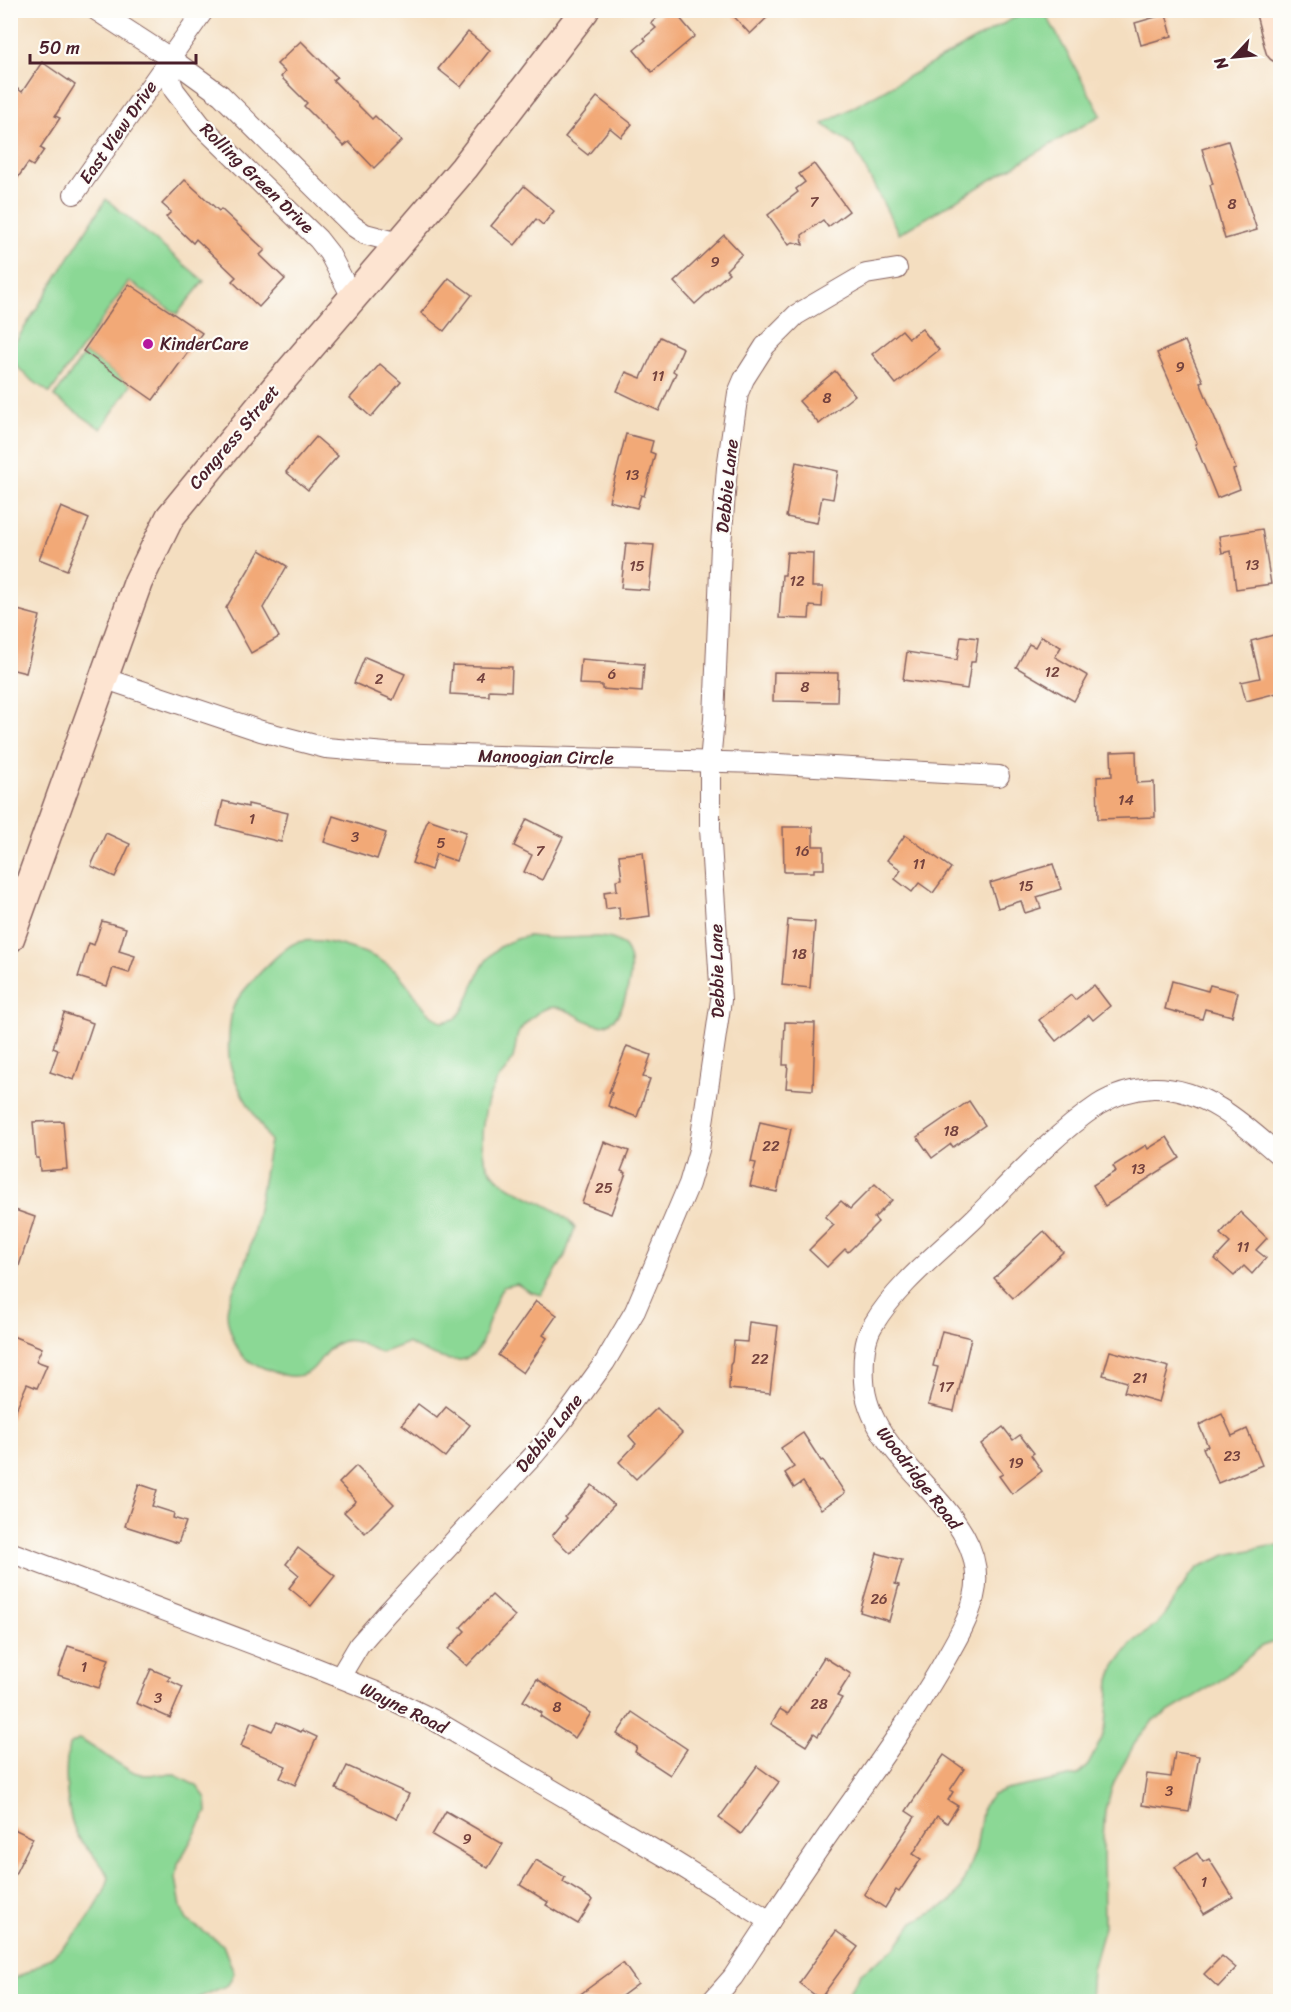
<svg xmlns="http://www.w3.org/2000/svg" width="1291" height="2012" font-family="Sriracha,sans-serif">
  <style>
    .green { fill: #8bd895; stroke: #6a7c60; stroke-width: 1.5 }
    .building { fill: #f2a977 }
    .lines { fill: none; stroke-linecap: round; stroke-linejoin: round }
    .street-casing { stroke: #86625f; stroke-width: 22 }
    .secondary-casing { stroke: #86625f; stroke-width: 31 }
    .street { stroke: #fff; stroke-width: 20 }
    .secondary { stroke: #fde4d1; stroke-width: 28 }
    .poi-dot { fill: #b5179e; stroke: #fdfcf7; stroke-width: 2 }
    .labels { text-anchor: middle; stroke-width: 4.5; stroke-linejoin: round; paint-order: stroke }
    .number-label { font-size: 15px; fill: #74423e }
    .street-label { font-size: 18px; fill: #4a1f2b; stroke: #fdfcf7 }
    .poi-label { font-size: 18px; fill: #4a1f2b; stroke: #fdfcf7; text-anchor: start }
  </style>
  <rect width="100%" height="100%" fill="#fdfcf7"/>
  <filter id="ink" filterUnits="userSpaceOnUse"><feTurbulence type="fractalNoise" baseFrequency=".0167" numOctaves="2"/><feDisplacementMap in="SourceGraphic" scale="12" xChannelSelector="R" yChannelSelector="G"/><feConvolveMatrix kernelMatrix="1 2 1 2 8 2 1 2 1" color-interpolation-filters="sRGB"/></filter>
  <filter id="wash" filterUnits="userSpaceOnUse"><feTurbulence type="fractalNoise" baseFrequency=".008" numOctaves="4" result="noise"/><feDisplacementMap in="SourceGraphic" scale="24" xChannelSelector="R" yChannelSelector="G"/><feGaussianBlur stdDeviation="1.35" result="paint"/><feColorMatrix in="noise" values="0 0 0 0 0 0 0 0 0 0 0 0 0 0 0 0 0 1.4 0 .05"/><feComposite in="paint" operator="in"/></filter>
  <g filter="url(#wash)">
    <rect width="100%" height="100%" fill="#f4dec0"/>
    <g class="green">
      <polygon points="1028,10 1044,11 1101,115 899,234 854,147 823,124"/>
      <path d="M106,199L204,281L177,314L129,281L50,393C36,383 10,368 11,349Z"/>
      <polygon points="85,353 131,385 101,429 54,397"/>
      <path d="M528,936C540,937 552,939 564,938C599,937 635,929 630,977C628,988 623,1011 614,1019C593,1039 573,1002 548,1008C537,1011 523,1024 518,1034C515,1042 516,1052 512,1060C508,1070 499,1077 494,1086C484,1106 479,1136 484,1157C492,1190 544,1198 566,1218C569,1220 572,1225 575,1228L565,1256L542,1295L530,1292L517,1284L503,1287C492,1303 490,1321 483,1339C470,1377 431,1355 407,1343L381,1353C357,1341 343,1331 323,1356C318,1362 314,1370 307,1373C292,1380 279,1374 264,1368C246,1361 240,1357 233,1338C220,1307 231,1298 242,1270C246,1261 249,1250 252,1240C259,1207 264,1174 270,1141C256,1116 237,1092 230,1064C227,1051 229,1018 234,1005C241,991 284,945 298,942C320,937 344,946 365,953C378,958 393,967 402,978C416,994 422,1010 441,1022C445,1021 452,1020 455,1019C461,1015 465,1006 468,999C482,965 488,944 528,936Z"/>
      <polygon points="1270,1546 1280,1546 1280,1640 1262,1646 1217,1683 1153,1721 1135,1743 1114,1782 1105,1810 1103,1839 1104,1927 1092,1969 1090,2001 843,2001 861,1973 896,1947 913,1922 951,1902 960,1890 976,1849 983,1806 993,1795 1006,1790 1078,1775 1088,1765 1102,1738 1106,1724 1110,1680 1115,1666 1132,1643 1156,1625 1165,1614 1189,1577 1199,1567 1226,1555"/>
      <path d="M80,1739L130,1771L144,1775L173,1774L197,1786L206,1798L207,1812L178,1864L176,1878L181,1907L187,1920L223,1945L234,1973L228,1985L191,2001H11V1980C54,1962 94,1924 109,1878C102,1861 91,1855 81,1841C65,1819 64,1770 69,1745Z"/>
    </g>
    <g id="blocks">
      <g class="building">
        <polygon points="666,10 673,10 695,36 652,72 634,50 646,40 644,38 656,28 651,23"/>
        <polygon points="728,10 775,10 750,34"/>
        <polygon points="1166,14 1172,36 1141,45 1135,23"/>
        <polygon points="468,32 490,50 461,87 438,69"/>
        <polygon points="301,41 337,77 333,80 372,119 375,116 401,141 374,168 349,142 344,146 304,106 307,103 281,77 285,72 277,64"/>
        <polygon points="42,62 75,85 55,116 60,118 40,148 44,150 33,166 28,163 10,189 10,100 18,89 22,92"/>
        <polygon points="597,97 632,124 621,137 610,128 588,155 565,137"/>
        <polygon points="1228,141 1257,230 1225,239 1210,185 1213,184 1202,149"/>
        <polygon points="814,164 849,211 828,227 823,220 802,235 803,245 793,242 789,245 768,215 798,192 796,189 805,182 799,174"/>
        <polygon points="185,180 219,211 221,209 265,250 260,255 285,279 259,307 232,281 236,277 196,239 193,243 166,217 171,212 162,204"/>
        <polygon points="524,186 554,211 543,225 536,219 515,245 491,226"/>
        <polygon points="724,235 742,254 726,270 729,273 695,304 674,282"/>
        <polygon points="449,278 472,295 444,331 421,313"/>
        <polygon points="129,284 202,333 153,400 83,351"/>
        <polygon points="922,329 939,350 896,384 872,354 902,330 909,338"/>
        <polygon points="660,337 683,348 673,371 676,373 659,411 617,391 626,372 641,378"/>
        <polygon points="1185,341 1203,381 1200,382 1236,469 1233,470 1240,489 1217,498 1195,444 1197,443 1157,353"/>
        <polygon points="380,364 401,382 371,417 350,398"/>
        <polygon points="835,371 855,395 819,424 799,401"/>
        <polygon points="626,434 653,441 650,452 655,454 644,496 641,495 637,508 609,501"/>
        <polygon points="316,437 338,456 308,490 286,472"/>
        <polygon points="796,462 838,471 833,499 822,497 817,523 786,517"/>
        <polygon points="61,507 89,519 67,570 39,559"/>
        <polygon points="1262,529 1271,584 1236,589 1231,551 1222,553 1219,536"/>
        <polygon points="626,543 654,545 649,590 621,588"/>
        <polygon points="260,550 287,566 263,608 279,637 251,653 226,608"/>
        <polygon points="787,552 813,553 812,587 823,587 822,607 810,606 809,619 779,618 782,575 785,575"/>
        <polygon points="14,609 40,616 26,673 10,669 10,622"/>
        <polygon points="1281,633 1281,692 1246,701 1241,682 1260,678 1251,641"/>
        <polygon points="961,636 978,638 975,662 971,662 967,689 903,680 907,652 957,660"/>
        <polygon points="1041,636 1061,647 1055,657 1088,676 1074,701 1016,667 1029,644 1035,647"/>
        <polygon points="365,657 405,674 393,700 354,683"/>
        <polygon points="581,659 644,664 642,692 602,689 602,685 579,684"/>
        <polygon points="452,665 512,667 511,691 489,690 489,696 450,694"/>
        <polygon points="774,672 838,673 837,702 773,701"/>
        <polygon points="1136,751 1137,783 1154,782 1155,817 1098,819 1097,777 1112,776 1111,752"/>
        <polygon points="223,801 248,807 248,804 288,813 281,842 217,826"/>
        <polygon points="333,816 386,833 377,859 324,842"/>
        <polygon points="428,819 466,832 456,861 436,854 431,870 412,863"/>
        <polygon points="527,819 563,837 542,880 524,872 532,855 514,846"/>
        <polygon points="783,827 813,827 813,846 824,846 824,869 814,869 814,872 784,872"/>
        <polygon points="106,833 130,844 115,877 91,866"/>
        <polygon points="905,835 951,868 933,893 919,883 912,892 895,879 901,870 887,860"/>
        <polygon points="643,852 650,916 620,920 619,907 606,909 604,892 617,890 616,880 622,879 619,855"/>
        <polygon points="1053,864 1061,889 1037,897 1041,908 1025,913 1021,901 998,908 990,883"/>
        <polygon points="788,920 815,922 810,988 782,985"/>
        <polygon points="102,921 126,928 119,951 135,956 129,973 113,968 107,986 78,977 89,943 94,945"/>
        <polygon points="1172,981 1208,991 1210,985 1238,992 1232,1016 1205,1009 1202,1019 1165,1009"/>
        <polygon points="1094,985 1110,1006 1093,1020 1089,1015 1056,1041 1039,1020 1071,995 1075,1000"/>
        <polygon points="64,1013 93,1023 74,1080 50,1072 58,1050 53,1048"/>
        <polygon points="785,1022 815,1023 813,1090 786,1088 788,1065 783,1065"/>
        <polygon points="627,1046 651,1055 643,1077 650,1079 637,1117 608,1106 612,1093 609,1092"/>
        <polygon points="969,1101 985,1125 953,1147 951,1144 932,1158 917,1137"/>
        <polygon points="63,1121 67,1169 40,1171 39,1158 36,1158 33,1122"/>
        <polygon points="760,1122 791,1129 777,1192 750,1186 756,1163 751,1162"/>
        <polygon points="1167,1137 1180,1158 1105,1206 1093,1185 1116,1171 1113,1166 1146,1145 1148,1149"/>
        <polygon points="604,1142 629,1151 621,1171 626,1173 611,1214 582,1203"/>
        <polygon points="875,1184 892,1200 874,1218 878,1222 848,1252 845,1249 827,1267 809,1250 834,1225 825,1217 841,1201 850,1209"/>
        <polygon points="15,1210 35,1217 14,1281 10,1280 10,1223"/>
        <polygon points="1240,1212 1267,1238 1256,1250 1266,1258 1252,1274 1244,1266 1234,1276 1215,1259 1230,1243 1220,1234"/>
        <polygon points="1044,1231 1063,1252 1013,1298 994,1278"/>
        <polygon points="536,1301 557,1315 543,1335 547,1338 523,1373 498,1355"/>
        <polygon points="749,1322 778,1326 770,1393 729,1389 730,1365 732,1362 734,1341 747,1342"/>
        <polygon points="942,1331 971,1338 954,1411 928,1405 938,1367 933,1366"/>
        <polygon points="10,1335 42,1348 36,1361 47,1365 37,1388 27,1384 11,1421"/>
        <polygon points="1110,1351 1169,1367 1159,1402 1124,1392 1127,1382 1103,1375"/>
        <polygon points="418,1404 437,1418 446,1407 470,1425 445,1457 402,1424"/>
        <polygon points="657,1408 682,1433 636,1479 619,1462 636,1444 629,1436"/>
        <polygon points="1222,1414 1232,1436 1247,1429 1262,1465 1218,1483 1203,1448 1208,1446 1199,1425"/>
        <polygon points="1003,1427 1013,1440 1020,1435 1034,1453 1031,1455 1042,1471 1012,1494 999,1476 1003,1474 981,1444"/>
        <polygon points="803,1433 821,1461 823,1460 845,1493 821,1509 803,1482 794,1488 785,1473 794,1467 781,1448"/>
        <polygon points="356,1466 394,1504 365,1533 344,1512 356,1501 339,1483"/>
        <polygon points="139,1484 157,1490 152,1506 174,1513 173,1518 186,1522 178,1543 125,1526"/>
        <polygon points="592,1485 614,1505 570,1553 552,1536 567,1518 565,1516"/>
        <polygon points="298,1548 335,1576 311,1606 289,1588 299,1575 286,1564"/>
        <polygon points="877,1553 902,1560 895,1584 899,1585 889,1621 860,1612"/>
        <polygon points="492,1595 515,1616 467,1666 448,1649 465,1631 461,1627"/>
        <polygon points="68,1646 109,1659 99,1688 58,1675"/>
        <polygon points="824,1657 851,1674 837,1696 842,1698 818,1736 814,1733 806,1746 771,1724 780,1709 788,1714"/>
        <polygon points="151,1669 170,1677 168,1680 183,1687 170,1718 136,1703"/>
        <polygon points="537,1679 591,1713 575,1738 540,1716 542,1713 523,1701"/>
        <polygon points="632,1712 687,1749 670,1775 635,1752 637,1747 617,1734"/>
        <polygon points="251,1722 272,1731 277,1722 301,1732 302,1730 317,1737 295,1785 280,1778 286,1766 241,1746"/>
        <polygon points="1175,1752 1199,1756 1189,1812 1142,1805 1147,1774 1171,1777"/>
        <polygon points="944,1755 964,1769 950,1790 953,1792 948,1800 958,1806 947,1823 937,1816 913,1854 921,1859 899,1892 896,1890 885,1908 864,1894 915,1817 906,1811"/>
        <polygon points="347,1766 409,1794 397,1819 336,1789"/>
        <polygon points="757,1766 779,1782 741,1834 719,1818"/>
        <polygon points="446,1811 503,1844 488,1868 432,1835"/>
        <polygon points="10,1827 33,1838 10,1884"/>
        <polygon points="1197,1853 1203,1862 1209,1859 1233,1897 1204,1914 1175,1867"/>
        <polygon points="536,1860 565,1877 563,1882 593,1900 578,1924 546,1905 548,1902 520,1885"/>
        <polygon points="836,1931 858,1947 820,1999 799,1983"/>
        <polygon points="1222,1956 1236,1968 1218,1987 1204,1974"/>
        <polygon points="623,1963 638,1984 615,2001 571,2001"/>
      </g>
    </g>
  </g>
  <g filter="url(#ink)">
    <use href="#blocks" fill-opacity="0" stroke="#86625f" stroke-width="1.5"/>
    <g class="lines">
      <defs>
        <g id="street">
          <polyline points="96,10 170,58 221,95 353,226 365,234 399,243"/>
          <polyline points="170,58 170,79 174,90 201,125 318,239 329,253 352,297"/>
          <polyline points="74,194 204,10"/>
          <polyline points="103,678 261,731 326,748 386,753 760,763 999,776"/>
          <polyline points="10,1552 311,1666 376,1692 434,1720 673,1861 770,1921"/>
          <polyline points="340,1677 359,1645 387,1613 534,1455 560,1424 605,1362 635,1311 689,1184 699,1150 721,1000 710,828 710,762 714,719 721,545 727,468 738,393 744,379 765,346 796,315 866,274 897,269"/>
          <path d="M711,2002L733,1977C772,1918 811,1858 852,1801C883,1757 914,1713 941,1667C954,1644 968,1622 974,1597C995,1513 868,1465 864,1381C863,1363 863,1341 873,1325C898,1283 940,1252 975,1218C1014,1179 1052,1136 1098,1105C1114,1095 1134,1089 1153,1088C1204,1087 1245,1125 1280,1156"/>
        </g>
        <g id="secondary">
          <polyline points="1270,10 1280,48"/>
          <polyline points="10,938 138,582 170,517 276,387 464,168 585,10"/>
        </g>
      </defs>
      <use href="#street" class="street-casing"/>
      <use href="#secondary" class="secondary-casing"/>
      <use href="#street" class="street"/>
      <use href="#secondary" class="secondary"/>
    </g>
  </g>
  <circle class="poi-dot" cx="148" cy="344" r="6"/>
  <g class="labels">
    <g class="number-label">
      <text x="814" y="207">7</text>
      <text x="1232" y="209">8</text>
      <text x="715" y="267">9</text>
      <text x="1180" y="372">9</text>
      <text x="658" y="381">11</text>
      <text x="827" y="403">8</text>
      <text x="632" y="480">13</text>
      <text x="1252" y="570">13</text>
      <text x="637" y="571">15</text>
      <text x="797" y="586">12</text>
      <text x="1052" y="677">12</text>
      <text x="612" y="679">6</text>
      <text x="481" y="683">4</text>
      <text x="379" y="684">2</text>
      <text x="805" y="692">8</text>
      <text x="1126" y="805">14</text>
      <text x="252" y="824">1</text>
      <text x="355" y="842">3</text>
      <text x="441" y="848">5</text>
      <text x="540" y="856">7</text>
      <text x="802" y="856">16</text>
      <text x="919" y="869">11</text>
      <text x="1026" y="891">15</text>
      <text x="799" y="959">18</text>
      <text x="951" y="1136">18</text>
      <text x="771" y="1151">22</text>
      <text x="1138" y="1174">13</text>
      <text x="604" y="1193">25</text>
      <text x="1243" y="1252">11</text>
      <text x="760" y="1364">22</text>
      <text x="1140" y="1383">21</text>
      <text x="946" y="1392">17</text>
      <text x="1232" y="1461">23</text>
      <text x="1016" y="1468">19</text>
      <text x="879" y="1604">26</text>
      <text x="84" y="1672">1</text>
      <text x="158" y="1703">3</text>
      <text x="819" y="1709">28</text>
      <text x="557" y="1712">8</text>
      <text x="1169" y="1796">3</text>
      <text x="467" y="1844">9</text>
      <text x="1204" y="1887">1</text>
    </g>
    <g class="street-label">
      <text transform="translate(118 132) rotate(-55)" y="6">East View Drive</text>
      <text transform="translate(257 178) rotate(44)" y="6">Rolling Green Drive</text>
      <text transform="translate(234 437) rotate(-50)" y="6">Congress Street</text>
      <text transform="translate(727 486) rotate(-84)" y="6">Debbie Lane</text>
      <text transform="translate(546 757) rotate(1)" y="6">Manoogian Circle</text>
      <text transform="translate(717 971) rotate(-91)" y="6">Debbie Lane</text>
      <text transform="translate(549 1433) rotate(-51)" y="6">Debbie Lane</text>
      <text transform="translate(919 1478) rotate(52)" y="6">Woodridge Road</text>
      <text transform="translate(404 1708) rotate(26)" y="6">Wayne Road</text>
    </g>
    <g class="poi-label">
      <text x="160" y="350">KinderCare</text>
    </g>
  </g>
  <rect width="1291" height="2012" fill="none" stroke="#fdfcf7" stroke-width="36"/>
  <g transform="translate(1234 57) rotate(244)" stroke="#fdfcf7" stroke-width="4.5" paint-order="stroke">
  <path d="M0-4.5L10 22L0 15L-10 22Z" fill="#4a1f2b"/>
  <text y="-9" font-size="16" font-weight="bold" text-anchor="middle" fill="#4a1f2b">N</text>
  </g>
  <path d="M30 54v9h166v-9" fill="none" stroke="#4a1f2b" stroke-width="3"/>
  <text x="39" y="54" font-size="18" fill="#4a1f2b" stroke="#fdfcf7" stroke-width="4.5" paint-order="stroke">50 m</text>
</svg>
